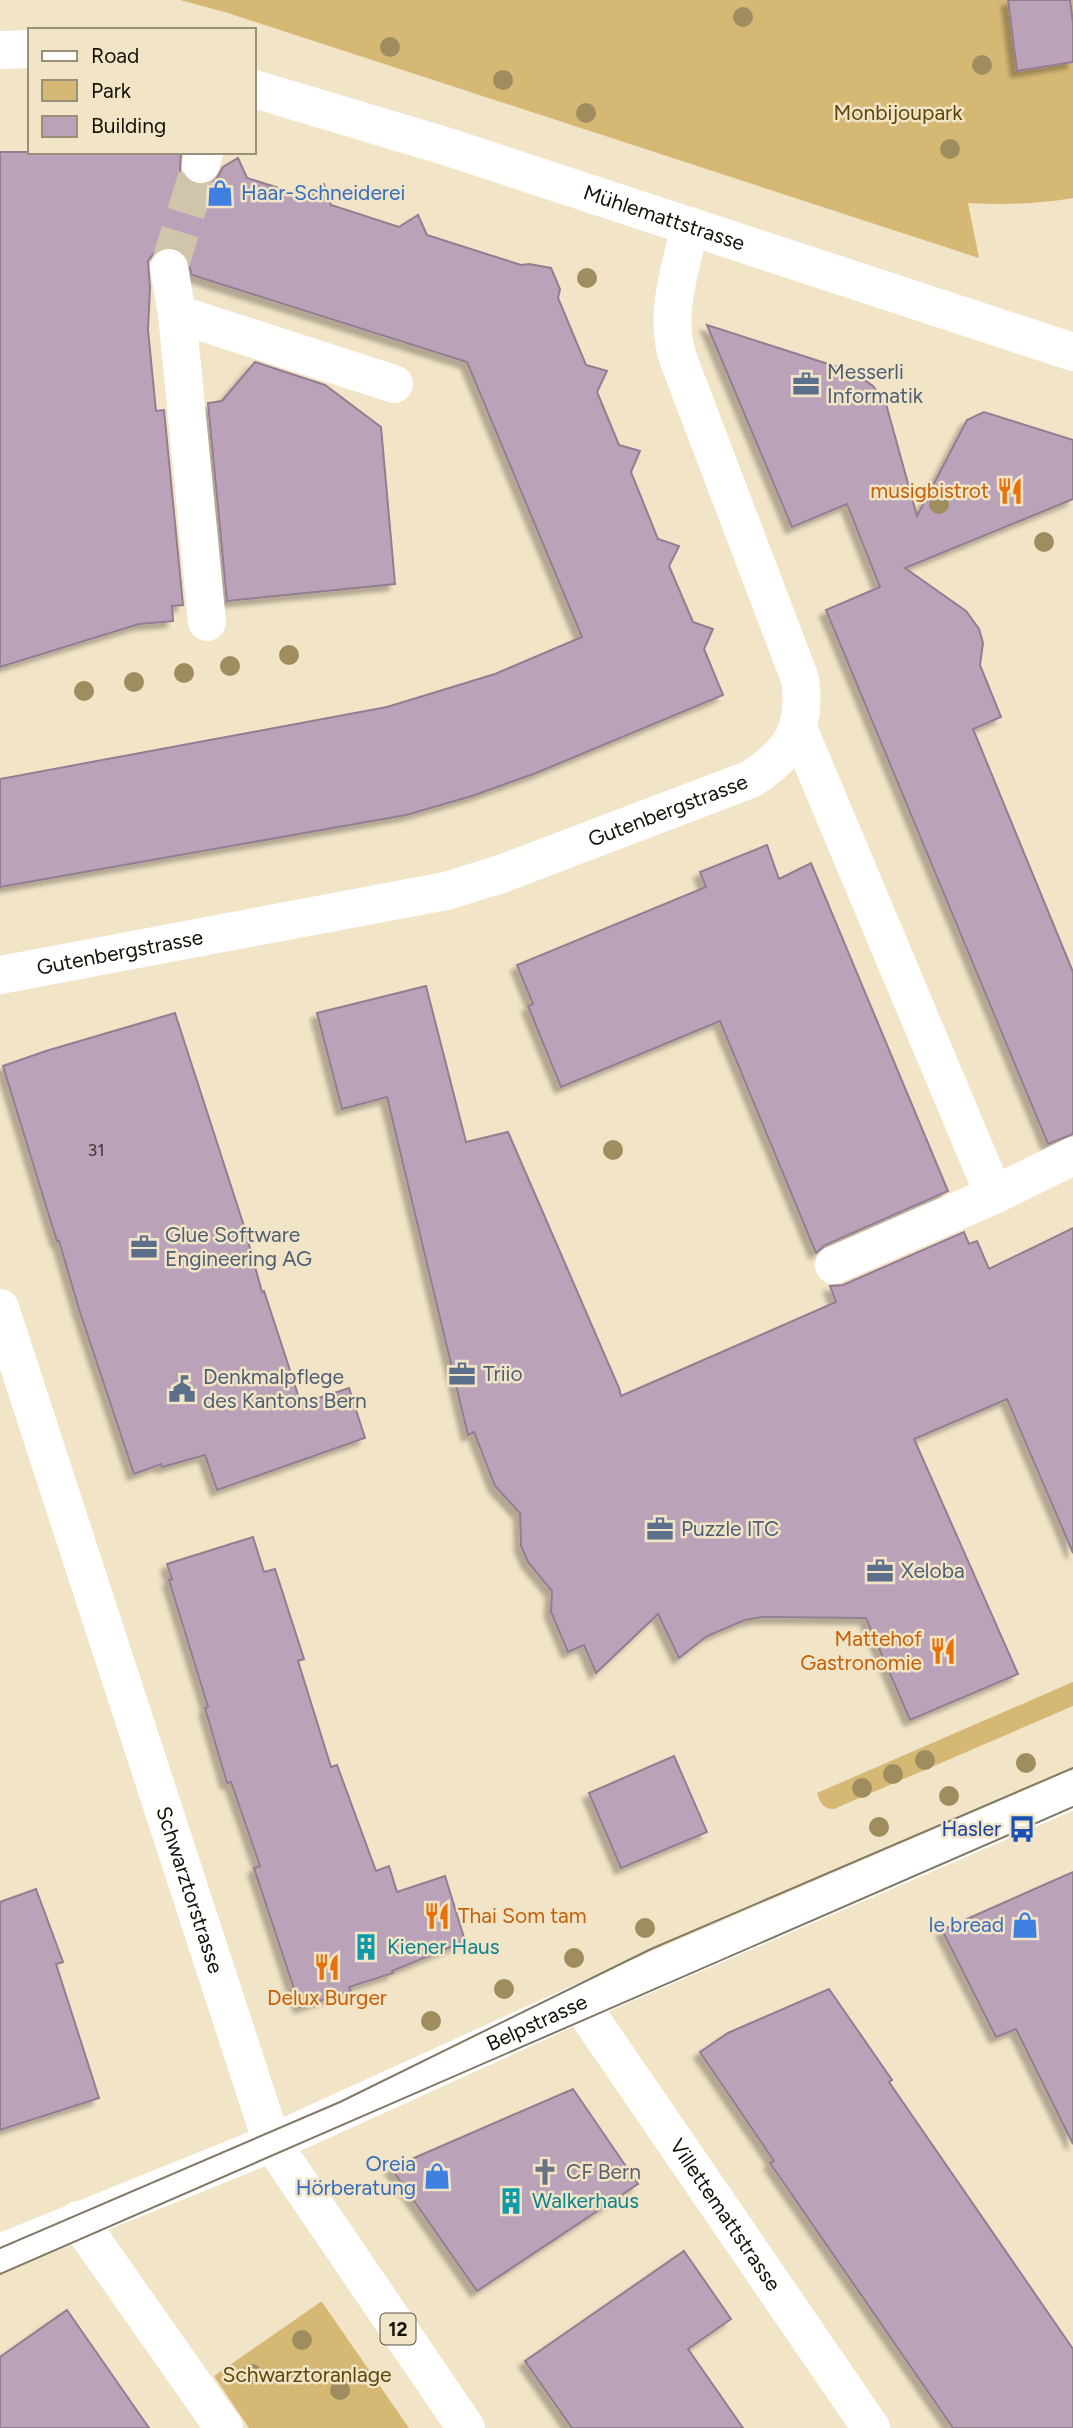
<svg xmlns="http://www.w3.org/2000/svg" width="1073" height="2428" font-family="Figtree,sans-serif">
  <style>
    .green { fill: #d6b875 }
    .building { fill: #baa2b8; stroke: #947d91; stroke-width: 2; filter: url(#shadow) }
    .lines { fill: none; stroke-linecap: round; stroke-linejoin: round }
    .minor-tunnel { stroke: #d0c4aa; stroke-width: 38; stroke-dasharray: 38 19; stroke-linecap: butt }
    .minor { stroke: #fff; stroke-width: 38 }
    .major { stroke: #fff; stroke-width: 38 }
    .tram { stroke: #817965; stroke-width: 2 }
    .tree { fill: #9f8d5f }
    .labels { text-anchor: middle; stroke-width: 5; stroke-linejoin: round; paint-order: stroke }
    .number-label { font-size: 18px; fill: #3f3634 }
    .shield { fill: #f1e4c7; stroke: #585141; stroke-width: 2 }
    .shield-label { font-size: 19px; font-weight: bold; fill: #161208 }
    .park-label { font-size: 21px; fill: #5c460a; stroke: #f1e4c7 }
    .shop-label { font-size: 21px; fill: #366cbe; stroke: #f1e4c7; text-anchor: end }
    .street-label { font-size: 21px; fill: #161208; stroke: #f1e4c7 }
    .service-label { font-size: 21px; fill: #4e5e75; stroke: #f1e4c7; text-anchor: start }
    .food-label { font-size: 21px; fill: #c56008; stroke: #f1e4c7; text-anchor: end }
    .transit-label { font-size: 21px; fill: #164399; stroke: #f1e4c7; text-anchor: end }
    .culture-label { font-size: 21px; fill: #0d838f; stroke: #f1e4c7; text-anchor: start }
    .worship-label { font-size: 21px; fill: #5b616d; stroke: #f1e4c7; text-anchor: start }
  </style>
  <defs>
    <filter id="shadow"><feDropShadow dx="-6" dy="6" stdDeviation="2" flood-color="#0004"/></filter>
  </defs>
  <rect width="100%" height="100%" fill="#f1e4c7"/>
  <g class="green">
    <path d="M180,0H1073V198C1038,204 1004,205 968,203L979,258L228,13Z"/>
    <path d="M1073,1682V1706L834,1809C823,1809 820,1803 817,1793Z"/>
    <polygon points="322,2301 322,2302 409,2428 249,2428 214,2376"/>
  </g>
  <g class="building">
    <polygon points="1008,0 1070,0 1073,23 1073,62 1017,71"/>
    <polygon points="0,152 181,152 180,171 186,180 196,185 208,185 216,180 223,167 238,158 247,178 304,196 324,184 331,205 399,227 418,215 427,235 521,265 529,264 551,268 560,289 558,298 586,365 607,371 597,392 619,445 640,451 631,472 658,539 679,546 669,566 693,622 713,629 704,649 723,695 536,773 472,796 406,815 0,887 0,779 387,707 495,674 582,637 467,362 192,275 185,254 176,247 166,246 155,252 148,261 150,288 148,330 156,411 164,410 183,605 172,606 173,621 139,624 0,667"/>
    <polygon points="707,325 853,372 873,386 886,404 917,516 967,420 984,412 1073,440 1073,499 905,568 966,611 979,629 983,643 980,665 1001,717 973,729 1073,972 1073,1134 1048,1144 826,610 880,587 847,504 792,527"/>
    <polygon points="255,362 325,385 381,427 395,584 227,601 208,403 222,401"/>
    <polygon points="767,845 779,879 811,863 948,1191 825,1245 816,1253 720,1021 561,1087 528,1006 533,1004 517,965 706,887 700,872"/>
    <polygon points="426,986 466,1142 508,1132 619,1388 621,1396 836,1302 830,1286 843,1285 964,1232 969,1244 977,1241 989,1269 1073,1228 1073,1553 1007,1399 914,1439 1018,1674 910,1720 866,1618 763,1617 745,1620 707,1636 679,1658 658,1614 596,1673 584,1645 568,1652 551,1612 552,1591 528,1562 521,1546 520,1513 495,1486 474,1432 468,1435 387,1097 342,1109 317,1013"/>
    <polygon points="175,1013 243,1223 262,1292 264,1291 301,1404 349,1388 365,1438 217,1490 205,1455 162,1467 161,1464 134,1474 79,1309 59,1241 57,1241 50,1219 3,1066 46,1051"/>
    <polygon points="253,1537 264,1572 275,1569 304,1659 298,1661 331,1767 337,1765 376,1871 389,1866 397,1892 445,1876 465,1941 392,1971 393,1973 349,1987 351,1991 300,2007 254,1868 260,1866 231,1782 227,1783 205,1708 208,1707 169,1580 172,1579 167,1564"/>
    <polygon points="674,1756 707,1832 621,1868 589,1793"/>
    <polygon points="1073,1872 1073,2144 1016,2029 996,2037 942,1930"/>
    <polygon points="36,1889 63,1962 56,1964 99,2098 0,2130 0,1902"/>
    <polygon points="829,1989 892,2080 889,2082 1073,2349 1073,2428 953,2428 770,2163 774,2161 700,2052 728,2033"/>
    <polygon points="573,2089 638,2184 477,2291 391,2168"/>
    <polygon points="684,2251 731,2319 688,2349 743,2428 572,2428 525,2361"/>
    <polygon points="67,2310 149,2428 0,2428 0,2357"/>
  </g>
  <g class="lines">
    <polyline class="minor-tunnel" points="169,268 201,164"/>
    <g class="minor">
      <polyline points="0,50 30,49"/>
      <path id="s1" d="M254,89L445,146L1073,352"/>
      <polyline points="201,164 204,152"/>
      <polyline points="169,268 177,314 394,384"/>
      <polyline points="177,314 207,622"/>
      <polyline points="798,728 994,1195"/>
      <path id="s2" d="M0,975L446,891L501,874L751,779C791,753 807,729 800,679L679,361C663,317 680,271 690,226"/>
      <polyline points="834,1265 994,1195 1073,1156"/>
      <path id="s3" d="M0,1308L272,2143L580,2003L1073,1790"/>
      <path id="s4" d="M580,2003L871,2428"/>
      <polyline points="78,2220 224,2428"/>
    </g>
    <polyline class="major" points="0,2253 272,2143 466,2428"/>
    <g class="tram">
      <polyline points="0,2248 340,2102 651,1949 1073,1768"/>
      <polyline points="0,2274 1073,1807"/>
    </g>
  </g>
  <g class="tree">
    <circle cx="743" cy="17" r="10"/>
    <circle cx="390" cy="47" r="10"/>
    <circle cx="982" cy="65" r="10"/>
    <circle cx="503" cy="80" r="10"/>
    <circle cx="586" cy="113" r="10"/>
    <circle cx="950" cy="149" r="10"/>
    <circle cx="587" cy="278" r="10"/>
    <circle cx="939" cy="504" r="10"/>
    <circle cx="1044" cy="542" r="10"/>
    <circle cx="289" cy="655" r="10"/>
    <circle cx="230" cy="666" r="10"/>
    <circle cx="184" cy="673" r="10"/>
    <circle cx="134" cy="682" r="10"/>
    <circle cx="84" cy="691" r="10"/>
    <circle cx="613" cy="1150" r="10"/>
    <circle cx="925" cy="1760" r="10"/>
    <circle cx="1026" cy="1763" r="10"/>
    <circle cx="893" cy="1774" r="10"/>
    <circle cx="862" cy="1788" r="10"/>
    <circle cx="949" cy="1796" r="10"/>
    <circle cx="879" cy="1827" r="10"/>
    <circle cx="645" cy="1928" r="10"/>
    <circle cx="574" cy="1958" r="10"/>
    <circle cx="504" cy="1989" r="10"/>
    <circle cx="431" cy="2021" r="10"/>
    <circle cx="302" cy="2340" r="10"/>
    <circle cx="252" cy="2374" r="10"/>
    <circle cx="340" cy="2390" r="10"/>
  </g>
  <defs>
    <symbol id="shop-bare" viewBox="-9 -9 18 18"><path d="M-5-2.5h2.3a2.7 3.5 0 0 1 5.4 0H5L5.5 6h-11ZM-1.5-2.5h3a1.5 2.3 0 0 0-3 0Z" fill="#3f7fe0" stroke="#f1e4c7" stroke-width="2.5" paint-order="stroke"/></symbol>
    <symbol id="office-bare" viewBox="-9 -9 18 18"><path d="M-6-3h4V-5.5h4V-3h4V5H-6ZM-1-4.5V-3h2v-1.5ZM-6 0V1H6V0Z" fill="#5c6f8a" stroke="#f1e4c7" stroke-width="2.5" paint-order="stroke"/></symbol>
    <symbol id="restaurant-bare" viewBox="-9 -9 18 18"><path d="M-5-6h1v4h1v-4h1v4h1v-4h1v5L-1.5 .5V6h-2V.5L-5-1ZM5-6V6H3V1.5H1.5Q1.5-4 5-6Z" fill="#e8710a" stroke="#f1e4c7" stroke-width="2.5" paint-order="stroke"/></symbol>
    <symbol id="civic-bare" viewBox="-9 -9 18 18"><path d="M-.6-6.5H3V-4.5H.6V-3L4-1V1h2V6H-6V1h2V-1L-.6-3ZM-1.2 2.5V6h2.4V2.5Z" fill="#5c6f8a" stroke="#f1e4c7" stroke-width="2.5" paint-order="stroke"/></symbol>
    <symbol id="bus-bare" viewBox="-9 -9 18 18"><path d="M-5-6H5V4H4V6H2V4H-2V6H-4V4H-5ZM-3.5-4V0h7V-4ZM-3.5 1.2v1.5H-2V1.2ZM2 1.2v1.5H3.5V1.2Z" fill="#1a4fb4" stroke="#f1e4c7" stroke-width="2.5" paint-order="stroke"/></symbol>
    <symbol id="building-bare" viewBox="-9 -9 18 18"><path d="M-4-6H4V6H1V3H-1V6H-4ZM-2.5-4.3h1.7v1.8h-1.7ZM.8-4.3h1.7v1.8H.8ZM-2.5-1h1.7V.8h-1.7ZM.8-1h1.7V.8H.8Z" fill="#0f9aa8" stroke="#f1e4c7" stroke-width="2.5" paint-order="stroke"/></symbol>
    <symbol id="church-bare" viewBox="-9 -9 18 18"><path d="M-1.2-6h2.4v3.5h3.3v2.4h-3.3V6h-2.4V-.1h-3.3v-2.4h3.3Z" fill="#6b7280" stroke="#f1e4c7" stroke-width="2.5" paint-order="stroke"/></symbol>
  </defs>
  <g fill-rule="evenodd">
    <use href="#shop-bare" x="201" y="174" width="38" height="38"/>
    <use href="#office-bare" x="787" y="365" width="38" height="38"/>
    <use href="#restaurant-bare" x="991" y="472" width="38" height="38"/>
    <use href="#office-bare" x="125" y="1228" width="38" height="38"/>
    <use href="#office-bare" x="443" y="1355" width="38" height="38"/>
    <use href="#civic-bare" x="163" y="1370" width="38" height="38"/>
    <use href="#office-bare" x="641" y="1510" width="38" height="38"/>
    <use href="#office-bare" x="861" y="1552" width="38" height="38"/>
    <use href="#restaurant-bare" x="924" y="1632" width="38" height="38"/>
    <use href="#bus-bare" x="1003" y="1810" width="38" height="38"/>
    <use href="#restaurant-bare" x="418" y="1897" width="38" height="38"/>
    <use href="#shop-bare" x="1006" y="1906" width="38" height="38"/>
    <use href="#building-bare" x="347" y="1928" width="38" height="38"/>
    <use href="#restaurant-bare" x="308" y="1948" width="38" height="38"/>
    <use href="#church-bare" x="526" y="2153" width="38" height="38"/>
    <use href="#shop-bare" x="418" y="2157" width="38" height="38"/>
    <use href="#building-bare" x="492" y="2182" width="38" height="38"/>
  </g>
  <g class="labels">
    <g class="number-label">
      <text x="96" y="1156">31</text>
    </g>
    <rect class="shield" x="380.5" y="2313.5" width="35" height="31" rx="5"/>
    <g class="shield-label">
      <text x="398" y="2336">12</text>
    </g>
    <g class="park-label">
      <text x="898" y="120">Monbijoupark</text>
      <text x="307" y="2382">Schwarztoranlage</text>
    </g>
    <g class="shop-label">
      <text x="241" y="200" text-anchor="start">Haar-Schneiderei</text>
      <text x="1004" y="1932">le bread</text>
      <text x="416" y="2171">Oreia<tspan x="416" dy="24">Hörberatung</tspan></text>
    </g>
    <g class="street-label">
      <text dy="7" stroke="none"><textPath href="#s1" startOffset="430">Mühlemattstrasse</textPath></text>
      <text dy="7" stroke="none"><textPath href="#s2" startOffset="690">Gutenbergstrasse</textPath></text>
      <text dy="7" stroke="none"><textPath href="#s2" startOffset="122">Gutenbergstrasse</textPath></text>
      <text dy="7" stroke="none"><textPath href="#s3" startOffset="612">Schwarztorstrasse</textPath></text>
      <text dy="7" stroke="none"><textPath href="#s3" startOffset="1169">Belpstrasse</textPath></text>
      <text dy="7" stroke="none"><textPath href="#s4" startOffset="257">Villettemattstrasse</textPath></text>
    </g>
    <g class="service-label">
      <text x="827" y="379">Messerli<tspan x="827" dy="24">Informatik</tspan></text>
      <text x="165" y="1242">Glue Software<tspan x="165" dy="24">Engineering AG</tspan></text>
      <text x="483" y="1381">Triio</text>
      <text x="203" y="1384">Denkmalpflege<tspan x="203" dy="24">des Kantons Bern</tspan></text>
      <text x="681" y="1536">Puzzle ITC</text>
      <text x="901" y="1578">Xeloba</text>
    </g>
    <g class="food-label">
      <text x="989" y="498">musigbistrot</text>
      <text x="922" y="1646">Mattehof<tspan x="922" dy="24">Gastronomie</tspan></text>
      <text x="458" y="1923" text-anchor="start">Thai Som tam</text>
      <text x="327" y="2005" text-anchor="middle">Delux Burger</text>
    </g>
    <g class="transit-label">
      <text x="1001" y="1836">Hasler</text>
    </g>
    <g class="culture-label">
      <text x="387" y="1954">Kiener Haus</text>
      <text x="532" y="2208">Walkerhaus</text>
    </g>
    <g class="worship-label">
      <text x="566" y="2179">CF Bern</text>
    </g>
  </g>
  <rect x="28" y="28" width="228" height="126" fill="#f1e4c7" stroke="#99907b" stroke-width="2"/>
  <rect x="42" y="51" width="35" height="10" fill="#ffffff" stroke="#99907b" stroke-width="2"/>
  <text x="91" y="63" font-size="21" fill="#161208">Road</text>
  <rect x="42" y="80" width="35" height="21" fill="#d6b875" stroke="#99907b" stroke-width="2"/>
  <text x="91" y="98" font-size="21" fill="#161208">Park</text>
  <rect x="42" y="116" width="35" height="21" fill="#baa2b8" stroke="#99907b" stroke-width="2"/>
  <text x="91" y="133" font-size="21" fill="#161208">Building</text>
</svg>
